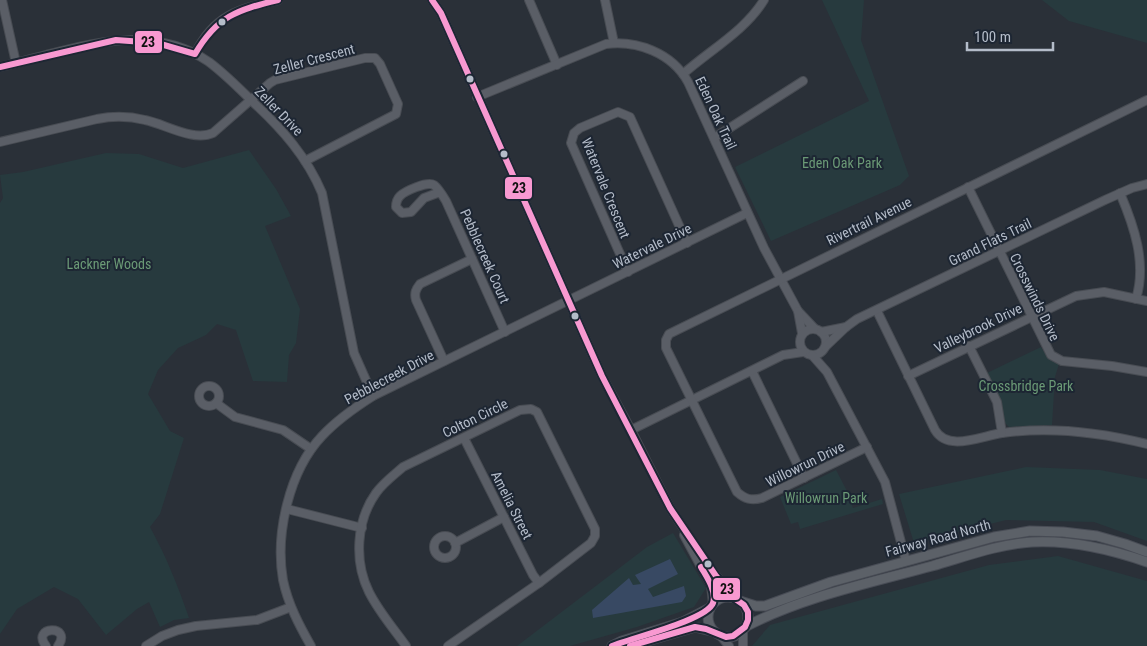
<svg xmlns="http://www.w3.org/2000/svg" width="1147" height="646" font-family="'Roboto Condensed',sans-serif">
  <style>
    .green { fill: #273a3e }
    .water { fill: #384963 }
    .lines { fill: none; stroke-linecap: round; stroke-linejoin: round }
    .minor-casing { stroke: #484c53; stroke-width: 10 }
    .major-casing { stroke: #484c55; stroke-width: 11 }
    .minor { stroke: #5a5e66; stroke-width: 8 }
    .major { stroke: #5c6168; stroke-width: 9 }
    .bus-1-casing { stroke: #1d2633; stroke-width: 10 }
    .bus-1 { stroke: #f899d1; stroke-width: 6 }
    .bus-dot { fill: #b4bcc9; stroke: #1d2633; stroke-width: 2 }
    .labels { text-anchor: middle; stroke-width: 4; stroke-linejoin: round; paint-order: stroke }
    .street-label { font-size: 14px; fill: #b4bcc9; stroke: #1d2633 }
    .park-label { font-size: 14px; fill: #6b9a76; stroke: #1d2633 }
    .line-badge { stroke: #1d2633; stroke-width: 2 }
    .pale-badge-label { font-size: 14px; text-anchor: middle; font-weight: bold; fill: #111 }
  </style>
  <rect width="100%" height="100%" fill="#2a3038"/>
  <g class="green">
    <polygon points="822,0 864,0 861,40 909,176 900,185 771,241 735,167 869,101"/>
    <polygon points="1042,0 1147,0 1147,43 1069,21"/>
    <path d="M249,150L276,189L291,216L265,226L300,309L296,343L289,355L287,382L253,381L236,330L217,324L206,335L178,348L158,370L148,394L170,431L184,438L160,514L150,527C166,556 178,586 189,618L174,620L160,627L149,602L137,609L106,635L78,599L54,587L17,609L0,634V203L3,198L0,175L23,172L106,153L139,154L183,168Z"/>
    <path d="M1041,347C1046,355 1050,361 1059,364L1055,377L1052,425L1009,427L1004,422L998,397L987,373Z"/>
    <polygon points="1026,467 1100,470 1147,479 1147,541 1094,522 1006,520 914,543 899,494"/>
    <polygon points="836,470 847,491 853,508 882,499 883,504 800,529 798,522 791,524 780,497"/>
    <polygon points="673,533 706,588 694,607 637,627 570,646 517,646 647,547"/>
    <polygon points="1058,556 1147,581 1147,646 752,646 770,625 989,565"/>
  </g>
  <polygon class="water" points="670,559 678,574 648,589 653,597 684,586 686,596 682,602 593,618 592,610 629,578 633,585 641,584 635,575"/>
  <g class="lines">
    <defs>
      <g id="minor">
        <polyline points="2,0 16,63"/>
        <polyline points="432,0 441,13 602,376 631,430 670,508 709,567 734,598"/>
        <polyline points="529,0 557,65"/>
        <polyline points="605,0 614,43"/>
        <path d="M195,54C214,15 238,9 278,0"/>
        <path d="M0,67C68,51 145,18 209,62C225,74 240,89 254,103C282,129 307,157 322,193L354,353L373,396"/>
        <path d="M683,74C710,50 745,31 764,0"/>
        <path d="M477,97L606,44C637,40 672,53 688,82L764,248L798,311L815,329"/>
        <polyline points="714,138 803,81"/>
        <path d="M0,142L97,119C112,116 129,116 145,120C165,124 193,142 213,133L270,83L275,80L365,58H375L380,64L398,104L396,114L305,161"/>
        <polyline points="968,187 1051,355 1062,361 1112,366 1147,372"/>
        <path d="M440,192L424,198L411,212L402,213L396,207C396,202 397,199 400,196C405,191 427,181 434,185C438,188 443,196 446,201L505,332"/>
        <path d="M1120,193C1134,226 1147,263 1136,299"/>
        <polyline points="628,272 571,143 574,133 580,128 618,112 630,117 687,243"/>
        <polyline points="798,311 802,333"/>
        <path d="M877,311L935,430C948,452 981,436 1002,433C1052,426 1099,432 1147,444"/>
        <circle cx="813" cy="342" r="13"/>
        <polyline points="821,332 846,327"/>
        <polyline points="969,346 997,402 1002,433"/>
        <polyline points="825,347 846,327 857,319 1105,200 1132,188 1147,184"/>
        <polyline points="812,355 827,372 885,482 906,561"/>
        <path d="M444,361L416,300C414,293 416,289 420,284L472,259"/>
        <polyline points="752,371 804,478"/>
        <polyline points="908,376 1076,296 1104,292 1147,301"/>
        <circle cx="209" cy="396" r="10"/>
        <polyline points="216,403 235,417 283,430 311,449"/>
        <polyline points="631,430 783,355 803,352"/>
        <polyline points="464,438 533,575 539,583"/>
        <path d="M867,447L762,498C751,501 745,499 737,492L666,348V340L669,334L1147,100"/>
        <polyline points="287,509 362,528"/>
        <polyline points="684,535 711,585 713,604"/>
        <circle cx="445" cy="547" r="11"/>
        <polyline points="455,543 504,517"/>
        <polyline points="743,630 743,646"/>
        <polyline points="720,635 729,646"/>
        <path d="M46,646C30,626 73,624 58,646"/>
        <polyline points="146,646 162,636 178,630 196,626 257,620 291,607"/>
        <path d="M311,646C299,625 288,604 283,580C275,534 289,471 322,436C337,420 354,408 373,396L747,213"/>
        <path d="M406,646C394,629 379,612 369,592C354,562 356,521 376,493C383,483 394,475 403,467L520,410L531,409L537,412L595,529V536L591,543L539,583L448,646"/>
      </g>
      <g id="major">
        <circle cx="728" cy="617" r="20"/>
        <polyline points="740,601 756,606 765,606 831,582 994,537 1030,531 1063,532 1097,536 1125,544 1147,552"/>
        <path d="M745,627C802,597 870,583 932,566C964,557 998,544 1032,542C1072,540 1110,549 1147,562"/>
        <polyline points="612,646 622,641 683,622 710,608"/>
        <polyline points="630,646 695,627 715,632"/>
      </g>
    </defs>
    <use href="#minor" class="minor-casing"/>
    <use href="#major" class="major-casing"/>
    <use href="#minor" class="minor"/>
    <use href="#major" class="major"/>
    <defs>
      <g id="bus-1">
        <polyline points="432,0 441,13 602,376 670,508 716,576 734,598 744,605 748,612 748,620 745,627 733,636 726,637 706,629 695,627 630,646"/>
        <path d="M0,67L116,40L157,43L195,54C217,16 237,10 278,0"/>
        <path d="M612,646C631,638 707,620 713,603C717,591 706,576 701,567"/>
      </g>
    </defs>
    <use href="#bus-1" class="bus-1-casing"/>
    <use href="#bus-1" class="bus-1"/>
  </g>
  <g class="bus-dot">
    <circle cx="222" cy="22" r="4.5"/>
    <circle cx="470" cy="79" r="4.5"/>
    <circle cx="504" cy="154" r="4.5"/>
    <circle cx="575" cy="316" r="4.5"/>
    <circle cx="708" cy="564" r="4.5"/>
  </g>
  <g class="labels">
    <g class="street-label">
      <text transform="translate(314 59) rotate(-15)" y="5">Zeller Crescent</text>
      <text transform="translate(279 111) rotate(46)" y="5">Zeller Drive</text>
      <text transform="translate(716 113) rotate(65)" y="5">Eden Oak Trail</text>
      <text transform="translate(606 188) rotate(68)" y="5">Watervale Crescent</text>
      <text transform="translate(869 221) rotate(-26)" y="5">Rivertrail Avenue</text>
      <text transform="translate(990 242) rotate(-26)" y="5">Grand Flats Trail</text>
      <text transform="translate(652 246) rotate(-26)" y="5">Watervale Drive</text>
      <text transform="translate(485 256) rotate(66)" y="5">Pebblecreek Court</text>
      <text transform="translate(1035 297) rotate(64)" y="5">Crosswinds Drive</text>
      <text transform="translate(978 328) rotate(-26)" y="5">Valleybrook Drive</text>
      <text transform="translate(389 377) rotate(-28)" y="5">Pebblecreek Drive</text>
      <text transform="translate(475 418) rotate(-26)" y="5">Colton Circle</text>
      <text transform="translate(805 464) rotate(-26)" y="5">Willowrun Drive</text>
      <text transform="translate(512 505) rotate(63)" y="5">Amelia Street</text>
      <text transform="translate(938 538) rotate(-15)" y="5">Fairway Road North</text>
    </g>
    <g class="park-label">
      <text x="842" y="168">Eden Oak Park</text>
      <text x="109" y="269">Lackner Woods</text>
      <text x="1026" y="391">Crossbridge Park</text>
      <text x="826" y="503">Willowrun Park</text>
    </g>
  </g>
  <g class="line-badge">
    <rect x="134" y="30" width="29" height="24" rx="5" fill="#f899d1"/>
    <rect x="504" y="176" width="29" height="24" rx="5" fill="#f899d1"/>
    <rect x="712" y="577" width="29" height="24" rx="5" fill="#f899d1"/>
  </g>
  <g class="pale-badge-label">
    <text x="148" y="47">23</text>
    <text x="519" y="193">23</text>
    <text x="727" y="594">23</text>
  </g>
  <path d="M967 42v8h86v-8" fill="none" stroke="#b4bcc9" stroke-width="2.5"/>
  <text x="974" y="42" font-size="15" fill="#b4bcc9" stroke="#1d2633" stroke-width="4" paint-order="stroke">100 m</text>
</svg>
